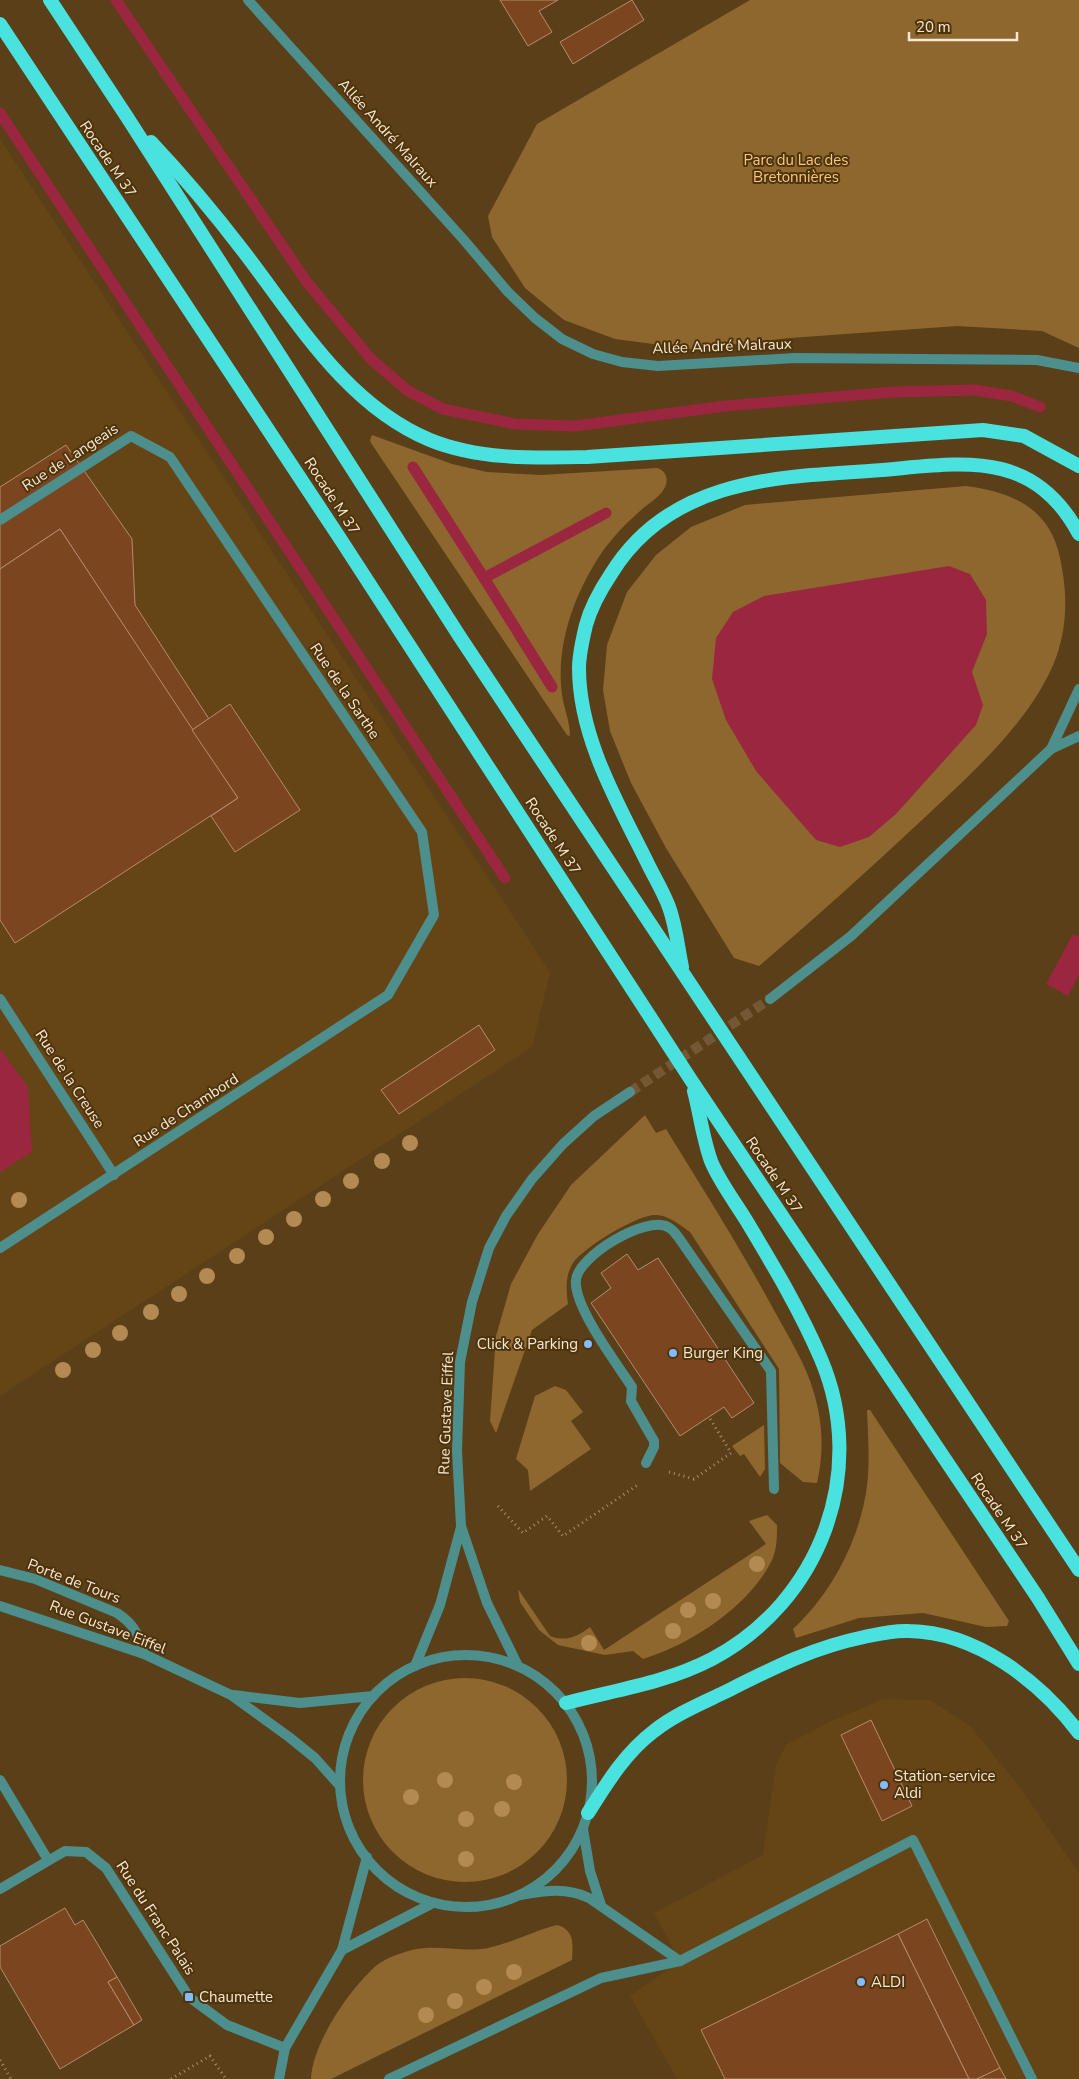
<svg xmlns="http://www.w3.org/2000/svg" width="1079" height="2079" font-family="'Nunito Sans',sans-serif">
  <style>
    .built { fill: #654516 }
    .green { fill: #8e672f }
    .water { fill: #9a273f }
    .lines { fill: none; stroke-linecap: round; stroke-linejoin: round }
    .stream { stroke: #9a273f; stroke-width: 11 }
    .building { fill: #7b461f; stroke: #b68b6f }
    .tertiary-tunnel { stroke: #725834; stroke-width: 10; stroke-dasharray: 10 5; stroke-linecap: butt }
    .path { stroke: #a68f72; stroke-width: 3; stroke-dasharray: 1 4; stroke-linecap: butt }
    .service { stroke: #4d8f8d; stroke-width: 10 }
    .minor { stroke: #4d8f8d; stroke-width: 10 }
    .tertiary { stroke: #4d8f8d; stroke-width: 10 }
    .trunk { stroke: #4ae2df; stroke-width: 14 }
    .tree { fill: #b38a51 }
    .poi-dot { fill: #86bbfb; stroke: #4e340b; stroke-width: 2 }
    .labels { text-anchor: middle; stroke-width: 4; stroke-linejoin: round; paint-order: stroke }
    .street-label { font-size: 15px; fill: #f8e7d3; stroke: #4e340b }
    .park-label { font-size: 15px; fill: #fcc77f; stroke: #4e340b }
    .poi-label { font-size: 15px; fill: #f8e7d3; stroke: #4e340b; text-anchor: start }
  </style>
  <rect width="100%" height="100%" fill="#5a3f18"/>
  <g class="built">
    <polygon points="0,139 550,972 532,1047 0,1396"/>
    <polygon points="884,1699 930,1700 970,1726 1019,1786 1079,1873 1079,2079 677,2079 630,1996 680,1961 654,1913 763,1855 776,1765 786,1745 831,1721"/>
  </g>
  <g class="green">
    <polygon points="750,0 1079,0 1079,348 1042,331 957,326 790,338 691,349 615,339 564,320 525,288 492,237 488,216 537,124"/>
    <path d="M372,435L452,464L487,472L541,475L657,468C667,471 669,481 664,489C659,498 646,505 639,512C626,523 615,535 605,548C576,589 555,643 562,695C564,708 570,722 570,736L567,735L371,443L370,440Z"/>
    <path d="M966,486C1012,492 1050,508 1060,558C1067,589 1068,623 1057,655C1034,719 971,774 922,820C869,870 814,919 759,966L734,958L666,848L631,783L610,731L603,690L607,645L627,592L656,555L691,527L745,505Z"/>
    <path d="M645,1115L656,1133L666,1129C703,1189 741,1249 775,1312C789,1338 806,1364 814,1393C823,1424 824,1452 817,1483L803,1482L780,1463L779,1369L690,1232C680,1225 667,1214 655,1215C637,1215 584,1247 573,1263C565,1275 566,1290 568,1304L532,1330L496,1433L490,1421L496,1336L511,1284L538,1234L571,1185Z"/>
    <polygon points="555,1386 566,1390 583,1412 571,1421 591,1449 530,1491 528,1470 516,1459 535,1396"/>
    <path d="M867,1410H870L1009,1621L1007,1626L986,1627L923,1613L859,1618L796,1638L793,1629C832,1593 860,1539 867,1486C870,1461 868,1435 867,1410Z"/>
    <polygon points="764,1425 765,1469 760,1477 744,1454 740,1456 732,1446"/>
    <path d="M767,1515L777,1525C777,1536 777,1550 772,1560C750,1606 690,1645 643,1659L633,1651L605,1655L558,1645L539,1630L520,1602L518,1589L550,1636C566,1642 577,1637 590,1627L604,1650L766,1544L749,1521Z"/>
    <circle cx="465" cy="1780" r="102"/>
    <path d="M557,1925C575,1930 573,1945 572,1960L331,2079H311C312,2044 350,1988 377,1965C386,1958 400,1953 412,1950C437,1944 463,1953 488,1948C512,1943 533,1931 557,1925Z"/>
  </g>
  <g class="water">
    <polygon points="949,566 970,574 986,600 987,634 972,672 983,705 976,725 896,814 869,837 840,847 816,840 756,771 726,720 712,679 716,638 733,612 764,596"/>
    <polygon points="1073,934 1079,937 1079,975 1068,996 1046,984"/>
    <polygon points="0,1049 28,1087 32,1152 0,1172"/>
  </g>
  <g class="lines">
    <g class="stream">
      <polyline points="116,0 306,281 371,359 408,391 443,409 515,424 575,426 725,406 893,392 975,390 1012,396 1040,407"/>
      <polyline points="0,113 505,878"/>
      <polyline points="413,467 484,578 606,513"/>
      <polyline points="484,578 552,687"/>
    </g>
  </g>
  <g class="building">
    <polygon points="500,0 558,0 539,11 552,32 528,46"/>
    <polygon points="632,0 644,20 573,64 560,42"/>
    <polygon points="66,445 132,539 135,605 209,719 192,730 60,529 0,569 0,487"/>
    <polygon points="60,529 238,798 15,943 0,920 0,569"/>
    <polygon points="230,704 300,810 235,852 211,816 238,798 192,730"/>
    <polygon points="479,1025 495,1050 399,1114 381,1090"/>
    <polygon points="627,1254 638,1270 658,1258 754,1403 732,1418 724,1407 680,1436 591,1303 611,1288 601,1273"/>
    <polygon points="871,1720 912,1806 882,1821 841,1735"/>
    <polygon points="65,1908 75,1925 83,1920 97,1943 117,1977 108,1982 134,2025 60,2069 0,1967 0,1946"/>
    <polygon points="927,1919 1000,2068 977,2079 969,2079 898,1934"/>
    <polygon points="898,1934 969,2079 725,2079 701,2030"/>
    <polygon points="117,1977 142,2020 134,2025 108,1982"/>
    <polygon points="1000,2068 1006,2079 977,2079"/>
  </g>
  <g class="lines">
    <polyline class="tertiary-tunnel" points="630,1092 770,999"/>
    <g class="path">
      <polyline points="669,1472 694,1479 731,1453 709,1417"/>
      <polyline points="498,1506 523,1533 547,1516 563,1536 639,1484"/>
      <polyline points="0,2060 11,2079"/>
      <polyline points="171,2079 210,2056 226,2079"/>
    </g>
    <g class="service">
      <polyline points="0,520 131,436 170,457 422,832 434,915 388,995 0,1248"/>
      <polyline points="0,999 114,1175"/>
      <path d="M646,1463L654,1447V1441L631,1401L632,1387C617,1364 573,1306 576,1280C578,1256 646,1215 668,1227C673,1229 678,1237 681,1241L771,1371L774,1489"/>
      <path d="M0,1570L35,1579L117,1613C134,1624 139,1635 144,1654"/>
      <polyline points="0,1780 48,1860"/>
      <polyline points="583,1829 590,1871 601,1905"/>
      <path d="M520,1895C544,1891 566,1887 589,1898L680,1961L913,1840L1032,2079"/>
      <polyline points="389,2079 601,1978 680,1961"/>
    </g>
    <g class="minor">
      <polyline points="248,0 463,239 508,292 535,318 562,339 593,354 622,362 658,366 795,358 1037,360 1079,368"/>
      <polyline points="0,1889 65,1851 86,1852 106,1868 189,1997 227,2025 285,2048"/>
      <polyline points="342,1950 433,1903"/>
      <polyline points="279,2079 285,2048 342,1950 367,1857"/>
    </g>
    <g class="tertiary">
      <polyline points="1051,749 1079,689"/>
      <polyline points="770,999 851,936 1051,749 1079,736"/>
      <polyline points="0,1606 144,1654 231,1695 289,1737 315,1758 340,1786"/>
      <circle cx="466" cy="1781" r="126"/>
      <polyline points="415,1666 440,1605 461,1527"/>
      <polyline points="518,1666 487,1603 461,1526 457,1451 460,1362 472,1302 489,1248 506,1216 532,1179 563,1144 594,1116 630,1092"/>
      <polyline points="234,1695 300,1703 373,1696"/>
    </g>
    <g class="trunk">
      <polyline points="50,0 127,117 460,637 1079,1570"/>
      <polyline points="0,24 341,540 691,1080 1038,1598 1079,1664"/>
      <path d="M151,142C184,177 215,214 244,252C297,321 346,405 430,440C479,460 535,458 587,457L983,430L1024,436L1079,466"/>
      <path d="M682,967C678,948 676,926 669,907C663,891 653,875 646,860C616,800 579,736 579,668C579,654 583,638 586,625C591,607 601,589 611,574C668,481 771,477 869,471C955,465 1031,444 1079,534"/>
      <path d="M566,1703C615,1690 666,1683 712,1659C820,1602 869,1472 821,1359C800,1310 773,1265 746,1220C735,1202 719,1181 711,1161C703,1139 700,1114 694,1091"/>
      <path d="M588,1813C607,1783 625,1753 654,1731C674,1715 700,1704 723,1693C771,1669 811,1648 864,1637C878,1634 894,1630 909,1631C976,1632 1040,1681 1079,1733"/>
    </g>
  </g>
  <g class="tree">
    <circle cx="410" cy="1143" r="8"/>
    <circle cx="382" cy="1161" r="8"/>
    <circle cx="351" cy="1181" r="8"/>
    <circle cx="323" cy="1199" r="8"/>
    <circle cx="19" cy="1200" r="8"/>
    <circle cx="294" cy="1219" r="8"/>
    <circle cx="266" cy="1237" r="8"/>
    <circle cx="237" cy="1256" r="8"/>
    <circle cx="207" cy="1276" r="8"/>
    <circle cx="179" cy="1294" r="8"/>
    <circle cx="151" cy="1312" r="8"/>
    <circle cx="120" cy="1333" r="8"/>
    <circle cx="93" cy="1350" r="8"/>
    <circle cx="63" cy="1370" r="8"/>
    <circle cx="757" cy="1564" r="8"/>
    <circle cx="713" cy="1601" r="8"/>
    <circle cx="688" cy="1610" r="8"/>
    <circle cx="673" cy="1631" r="8"/>
    <circle cx="589" cy="1643" r="8"/>
    <circle cx="445" cy="1780" r="8"/>
    <circle cx="514" cy="1782" r="8"/>
    <circle cx="411" cy="1797" r="8"/>
    <circle cx="502" cy="1809" r="8"/>
    <circle cx="466" cy="1819" r="8"/>
    <circle cx="466" cy="1859" r="8"/>
    <circle cx="514" cy="1972" r="8"/>
    <circle cx="484" cy="1987" r="8"/>
    <circle cx="455" cy="2001" r="8"/>
    <circle cx="426" cy="2015" r="8"/>
  </g>
  <g class="poi-dot">
    <circle cx="588" cy="1344" r="5"/>
    <circle cx="673" cy="1353" r="5"/>
    <circle cx="884" cy="1785" r="5"/>
    <circle cx="861" cy="1982" r="5"/>
    <rect x="184" y="1992" width="10" height="10" rx="2.5"/>
  </g>
  <g class="labels">
    <g class="street-label">
      <text transform="translate(388 133) rotate(48)" y="5">Allée André Malraux</text>
      <text transform="translate(108 159) rotate(56)" y="5">Rocade M 37</text>
      <text transform="translate(722 346) rotate(-2)" y="5">Allée André Malraux</text>
      <text transform="translate(70 457) rotate(-33)" y="5">Rue de Langeais</text>
      <text transform="translate(332 496) rotate(57)" y="5">Rocade M 37</text>
      <text transform="translate(345 691) rotate(56)" y="5">Rue de la Sarthe</text>
      <text transform="translate(553 836) rotate(57)" y="5">Rocade M 37</text>
      <text transform="translate(70 1079) rotate(57)" y="5">Rue de la Creuse</text>
      <text transform="translate(186 1110) rotate(-33)" y="5">Rue de Chambord</text>
      <text transform="translate(774 1175) rotate(56)" y="5">Rocade M 37</text>
      <text transform="translate(446 1413) rotate(-88)" y="5">Rue Gustave Eiffel</text>
      <text transform="translate(999 1511) rotate(56)" y="5">Rocade M 37</text>
      <text transform="translate(74 1581) rotate(21)" y="5">Porte de Tours</text>
      <text transform="translate(108 1627) rotate(21)" y="5">Rue Gustave Eiffel</text>
      <text transform="translate(156 1918) rotate(57)" y="5">Rue du Franc Palais</text>
    </g>
    <g class="park-label">
      <text x="796" y="165">Parc du Lac des<tspan x="796" dy="17">Bretonnières</tspan></text>
    </g>
    <g class="poi-label">
      <text x="578" y="1349" text-anchor="end">Click &amp; Parking</text>
      <text x="683" y="1358">Burger King</text>
      <text x="894" y="1781">Station-service<tspan x="894" dy="17">Aldi</tspan></text>
      <text x="871" y="1987">ALDI</text>
      <text x="199" y="2002">Chaumette</text>
    </g>
  </g>
  <path d="M909 32v8h108v-8" fill="none" stroke="#f8e7d3" stroke-width="2.5"/>
  <text x="916" y="32" font-size="15" fill="#f8e7d3" stroke="#4e340b" stroke-width="4" paint-order="stroke">20 m</text>
</svg>
